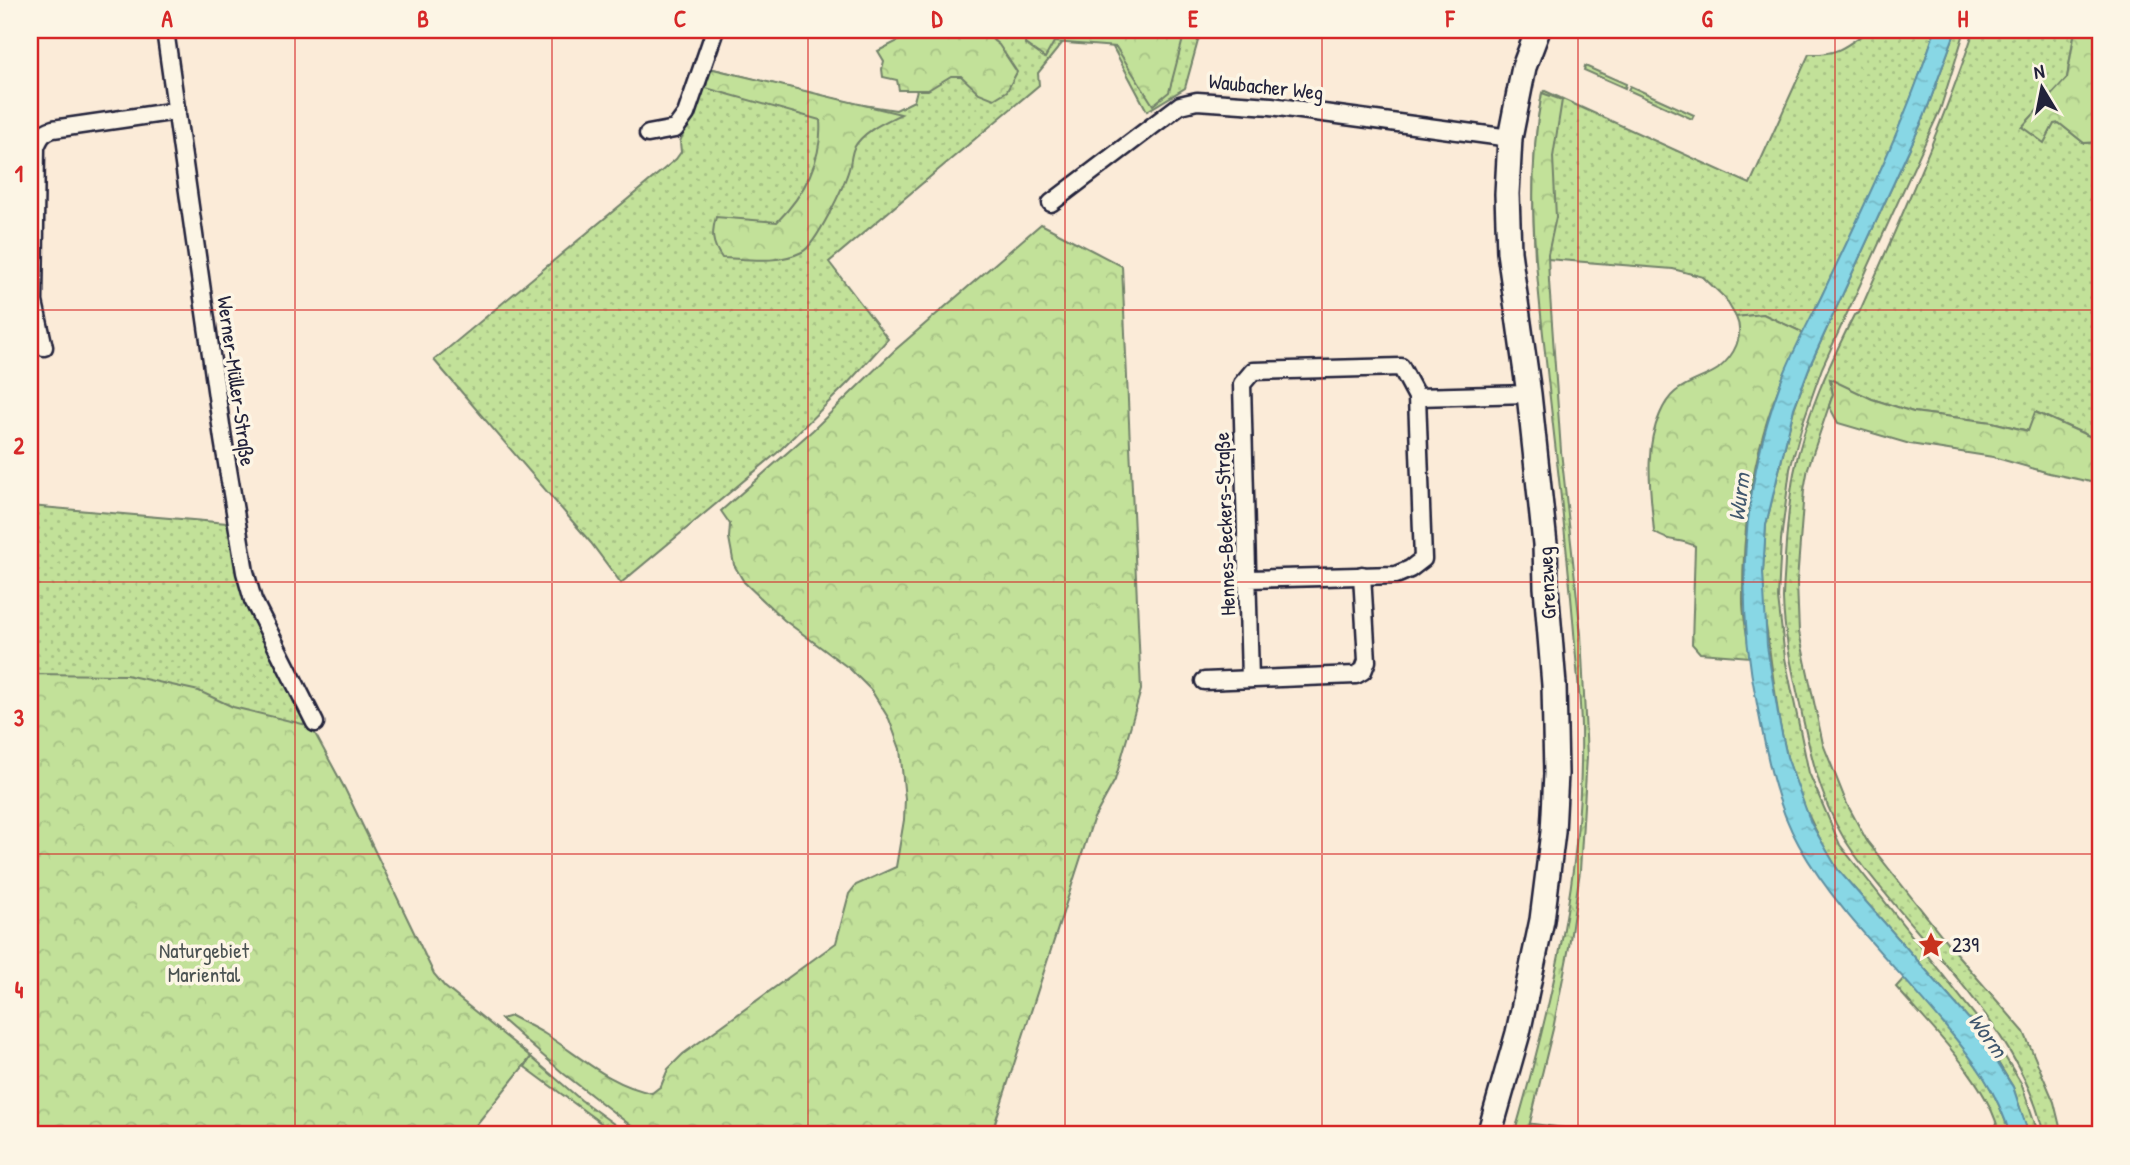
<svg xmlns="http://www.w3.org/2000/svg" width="2130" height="1165" font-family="'Patrick Hand',sans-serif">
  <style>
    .grass { fill: url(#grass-dots); stroke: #72826a; stroke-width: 2 }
    .forest { fill: url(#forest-crowns); stroke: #72826a; stroke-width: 2 }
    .water { fill: url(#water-ripples); stroke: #5f8fa1; stroke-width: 2 }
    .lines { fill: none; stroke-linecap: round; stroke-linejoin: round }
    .street-casing { stroke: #22223b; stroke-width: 21 }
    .secondary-casing { stroke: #22223b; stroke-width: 28 }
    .street { stroke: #fcf5e5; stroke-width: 16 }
    .secondary { stroke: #fcf5e5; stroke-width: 23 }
    .grid { fill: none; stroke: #d62828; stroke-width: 2; stroke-opacity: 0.55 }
    .labels { text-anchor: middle; stroke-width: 7; stroke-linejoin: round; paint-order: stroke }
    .street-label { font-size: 21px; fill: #22223b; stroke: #fcf5e5 }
    .poi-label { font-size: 21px; fill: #22223b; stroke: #fcf5e5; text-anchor: start }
    .park-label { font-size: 21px; fill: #4a5252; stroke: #fcf5e5 }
    .water-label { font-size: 23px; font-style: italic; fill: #41586e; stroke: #fcf5e5 }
    .neatline { fill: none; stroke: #d62828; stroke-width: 2.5 }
    .grid-label { font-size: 23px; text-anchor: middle; font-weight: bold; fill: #d62828 }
  </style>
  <defs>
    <pattern id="grass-dots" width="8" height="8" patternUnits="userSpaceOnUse" patternTransform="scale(1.75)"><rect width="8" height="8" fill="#c2e199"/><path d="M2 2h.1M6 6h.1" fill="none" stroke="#a6c185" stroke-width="1.8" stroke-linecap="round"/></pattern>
    <pattern id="forest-crowns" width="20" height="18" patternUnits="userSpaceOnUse" patternTransform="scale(1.75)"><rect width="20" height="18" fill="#c2e199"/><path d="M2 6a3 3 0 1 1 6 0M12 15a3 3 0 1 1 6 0" fill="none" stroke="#a6c185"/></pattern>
    <pattern id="water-ripples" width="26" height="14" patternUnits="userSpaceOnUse" patternTransform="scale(1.75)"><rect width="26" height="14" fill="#88d7e5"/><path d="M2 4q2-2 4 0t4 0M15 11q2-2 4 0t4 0" fill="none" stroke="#75b8c5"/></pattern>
  </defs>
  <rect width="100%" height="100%" fill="#fbebd8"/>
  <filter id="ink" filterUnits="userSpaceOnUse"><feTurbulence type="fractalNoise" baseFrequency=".0143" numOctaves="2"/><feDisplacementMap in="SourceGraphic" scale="14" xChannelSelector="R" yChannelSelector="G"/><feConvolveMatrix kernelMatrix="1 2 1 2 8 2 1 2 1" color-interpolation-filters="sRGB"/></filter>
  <g filter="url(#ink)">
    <g class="grass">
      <polygon points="925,30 1201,30 1185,88 1147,111 1108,38 1067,37 1038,73 1039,85 829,262 888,339 848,383 777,453 621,583 591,543 434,360 676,159 681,152 680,142 709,68 857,104 896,110 914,101 924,63"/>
      <path d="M1869,30H1935C1902,135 1851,234 1804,333L1763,314L1736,317L1725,298L1703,277L1673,269L1535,258C1532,202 1532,148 1542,93L1545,91L1750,184L1809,54C1839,55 1846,46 1869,30Z"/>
      <polygon points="1956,30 1965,30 1940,110 1822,368 1803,422 1790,469 1781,540 1778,598 1785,658 1809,773 1840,845 1996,1042 2021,1083 2039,1135 2029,1135 2013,1087 1988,1046 1969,1019 1838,870 1823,845 1802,802 1787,757 1779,720 1764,611 1763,572 1766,525 1794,409 1811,363 1924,117"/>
      <path d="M1974,30H2075L2067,78L2022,127L2059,123L2084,143L2100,142V441L2036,412L2029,431L1992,422L1913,412L1872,399L1830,380L1833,394L1808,468L1804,490L1797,582L1799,632L1823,744L1847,804L1867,841L1954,951L2024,1032L2054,1102L2062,1135H2044C2020,1025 1916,941 1853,852C1825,814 1813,765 1803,719C1795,680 1784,640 1783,599C1783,585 1785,571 1785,557C1787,529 1789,500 1794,473C1805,417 1829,365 1854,315L1859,313C1900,220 1942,127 1974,30Z"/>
      <polygon points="1585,66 1626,84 1625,88 1584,70"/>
      <polygon points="1630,86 1694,115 1692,119 1628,90"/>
      <polygon points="30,506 227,523 238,578 260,628 311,726 443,1124 433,1135 30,1135"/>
      <path d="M1905,977C1945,1025 1991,1071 2009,1132L2000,1135C1987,1080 1932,1029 1896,987Z"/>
      <polygon points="531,1057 581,1100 629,1135 617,1135 525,1067"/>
      <polygon points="1518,1122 1618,1135 1514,1135"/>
    </g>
    <g class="forest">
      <polygon points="898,30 1009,30 993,40 999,45 1017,72 1007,91 994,99 979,93 961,76 951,76 928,90 899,90 897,80 883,77 882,69 884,61 878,51 898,41"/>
      <polygon points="1026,30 1095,30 1096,32 1102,30 1180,30 1184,35 1169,92 1153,105 1116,47 1054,42 1045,58 1025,44"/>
      <polygon points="2075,30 2100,30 2100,142 2084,143 2059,123 2054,124 2044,143 2022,127 2067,78"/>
      <path d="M709,68L901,114C885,122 863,131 854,148C851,154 851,163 849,169C844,186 816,245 802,252C778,264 748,259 722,258C712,244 711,234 716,217L777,222C804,195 823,159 820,120L706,88Z"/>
      <path d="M1542,93L1562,100L1553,157L1556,217L1548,254L1549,281L1561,451L1581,634L1587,757L1580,871L1569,947L1553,1029L1527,1135H1514C1552,1003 1584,868 1581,730C1581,702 1577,673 1575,645C1568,550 1556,456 1546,361C1536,271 1525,183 1542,93Z"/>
      <path d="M1041,224L1122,266L1141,690L1115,780L1093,820L991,1135H643L564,1074L501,1019L511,1016C522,1022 534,1027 545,1034C580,1056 611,1086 652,1093L661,1086L668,1069L683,1054L836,943L849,894L856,885L896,867L904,820L905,799L900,749L889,719L871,690L850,669L784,620L744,582L734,565L729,538L730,524L721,511L813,430L895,350Z"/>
      <path d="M1763,314L1804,333C1796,351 1786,368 1779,387C1752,455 1742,531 1743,604C1744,622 1748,640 1750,657L1700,653L1692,644L1695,546C1679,538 1669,543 1654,532C1651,493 1643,451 1660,414C1663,407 1669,397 1675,392C1688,381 1705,378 1718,369C1734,356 1745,336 1736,317Z"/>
      <polygon points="1830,379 1872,399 1913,412 1992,422 2028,431 2035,412 2100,441 2100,484 2049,473 1993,457 1910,444 1838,423 1829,406 1833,394"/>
      <polygon points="30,674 126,675 199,691 233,707 311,726 345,789 434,974 445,987 531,1057 468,1135 30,1135"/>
    </g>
    <path class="water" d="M1935,30H1956L1924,117L1811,363L1794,408L1766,525L1763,572L1767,646L1779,720L1787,757L1811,823L1838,870L1969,1019L2013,1087L2029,1135H2010C1998,1092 1973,1059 1945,1026C1896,966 1837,912 1799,845C1775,803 1766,751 1757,704C1735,599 1742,491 1778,390C1789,357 1807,326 1822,295C1863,208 1906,121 1935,30Z"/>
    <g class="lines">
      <defs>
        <g id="street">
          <polyline points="165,30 223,439 245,572 253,600 315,723"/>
          <polyline points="648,134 675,129 686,114 715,30"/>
          <polyline points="1051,203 1180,105 1197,101 1271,106 1510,138"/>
          <path d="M44,347L34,302L36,147C40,137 43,132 53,129L177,111"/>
          <polyline points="1417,397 1529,394"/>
          <polyline points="1248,579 1396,575 1410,569 1423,559 1417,397 1401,367 1253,371 1242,384 1250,679"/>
          <polyline points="1204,681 1356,675 1363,671 1367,661 1362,575"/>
        </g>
        <polyline id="secondary" points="1489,1135 1518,1033 1542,920 1553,832 1556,774 1554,685 1546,587 1545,544 1529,394 1509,252 1507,194 1510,138 1524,67 1538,30"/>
      </defs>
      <use href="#street" class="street-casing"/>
      <use href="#secondary" class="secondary-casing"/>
      <use href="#street" class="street"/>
      <use href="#secondary" class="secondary"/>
    </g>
  </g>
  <path class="grid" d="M295,30V1135M552,30V1135M808,30V1135M1065,30V1135M1322,30V1135M1578,30V1135M1835,30V1135M30,310H2100M30,582H2100M30,854H2100"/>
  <defs>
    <symbol id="sight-bare" viewBox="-9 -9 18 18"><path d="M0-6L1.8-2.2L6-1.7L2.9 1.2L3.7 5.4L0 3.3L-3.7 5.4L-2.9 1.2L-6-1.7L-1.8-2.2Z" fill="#c8321e" stroke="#fcf5e5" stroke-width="2.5" paint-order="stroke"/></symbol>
  </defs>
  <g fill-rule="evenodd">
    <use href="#sight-bare" x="1912" y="926" width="38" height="38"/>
  </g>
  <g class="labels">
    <g class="street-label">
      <text transform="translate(1266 87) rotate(6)" y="7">Waubacher Weg</text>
      <text transform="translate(236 381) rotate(82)" y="7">Werner-Müller-Straße</text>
      <text transform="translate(1225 524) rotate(-92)" y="7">Hennes-Beckers-Straße</text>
      <text transform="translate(1547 583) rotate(-93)" y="7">Grenzweg</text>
    </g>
    <g class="poi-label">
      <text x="1952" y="952">239</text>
    </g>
    <g class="park-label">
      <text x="204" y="958">Naturgebiet<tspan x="204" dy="24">Mariental</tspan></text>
    </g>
    <g class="water-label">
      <text transform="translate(1739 497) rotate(-83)" y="8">Wurm</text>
      <text transform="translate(1988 1035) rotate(54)" y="8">Worm</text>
    </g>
  </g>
  <rect width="2130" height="1165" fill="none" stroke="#fcf5e5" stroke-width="77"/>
  <g transform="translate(2042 88) rotate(350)" stroke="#fcf5e5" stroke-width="5" paint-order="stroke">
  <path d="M0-5L12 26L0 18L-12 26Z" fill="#22223b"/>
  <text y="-10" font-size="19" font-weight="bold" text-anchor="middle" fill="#22223b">N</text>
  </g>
  <rect x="38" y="38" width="2054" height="1088" class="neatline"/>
  <g class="grid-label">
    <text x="167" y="27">A</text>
    <text x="423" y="27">B</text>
    <text x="680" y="27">C</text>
    <text x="937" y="27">D</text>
    <text x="1193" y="27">E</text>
    <text x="1450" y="27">F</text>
    <text x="1707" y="27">G</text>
    <text x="1963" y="27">H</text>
    <text x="19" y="182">1</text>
    <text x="19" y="454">2</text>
    <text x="19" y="726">3</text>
    <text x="19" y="998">4</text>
  </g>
</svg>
